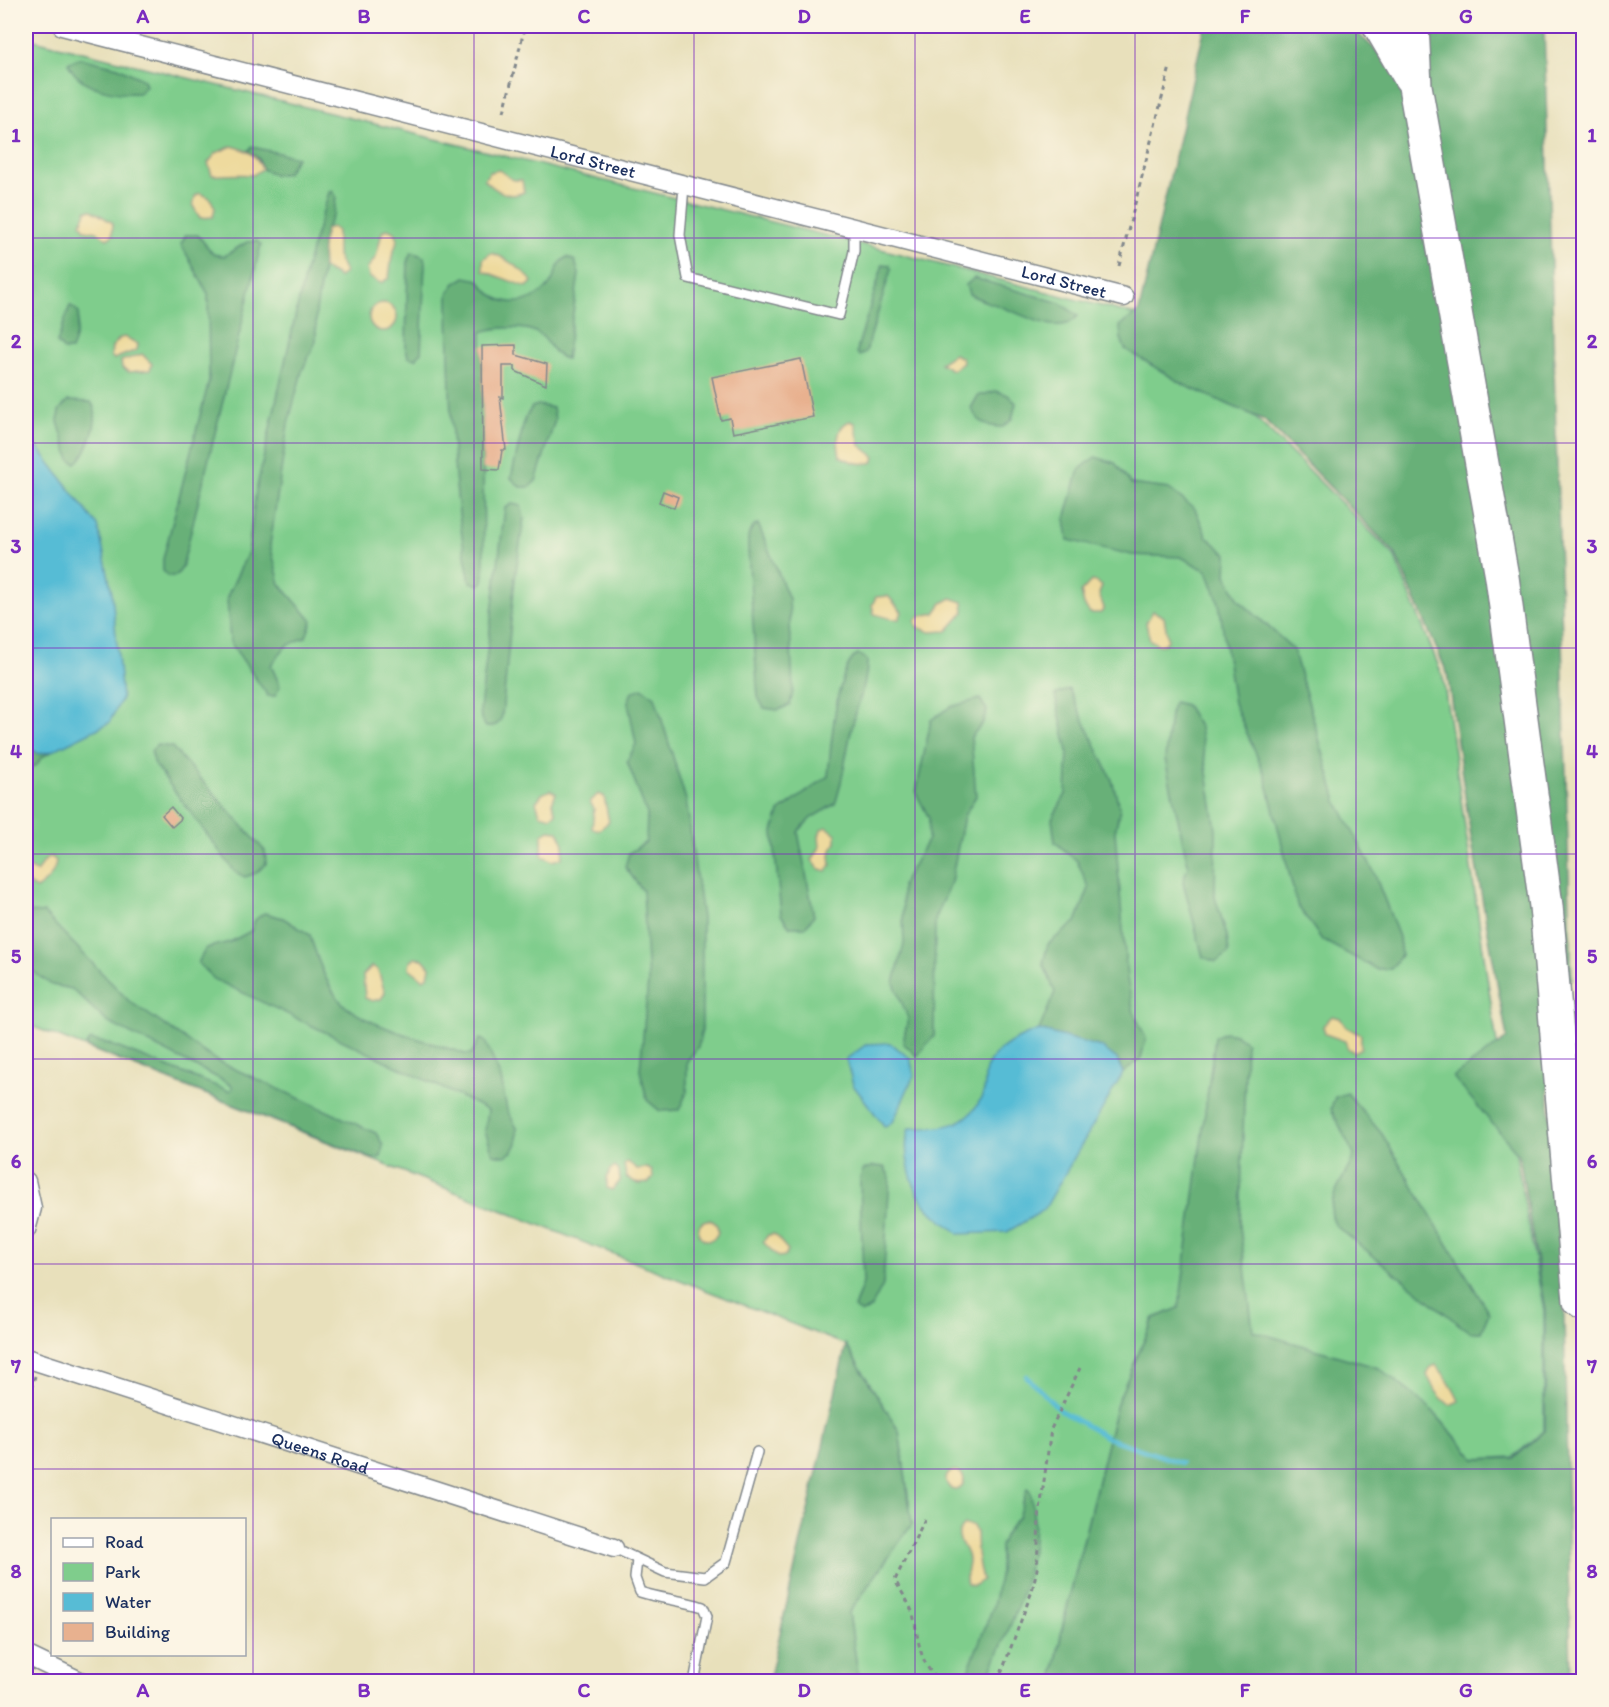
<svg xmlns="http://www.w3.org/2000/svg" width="1609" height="1707" font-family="Itim,sans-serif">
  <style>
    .green { fill: #7fcd8c; stroke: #4d7e75; stroke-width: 1.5 }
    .forest { fill: #67b078; stroke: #41706b; stroke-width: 1.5 }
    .sand { fill: #eeda9e; stroke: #84847e; stroke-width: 1.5 }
    .water { fill: #57bcd5; stroke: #39769a; stroke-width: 1.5 }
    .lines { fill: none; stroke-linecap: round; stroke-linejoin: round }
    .stream { stroke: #57bcd5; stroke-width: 4.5 }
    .building { fill: #e8b18f }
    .service-casing { stroke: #82888c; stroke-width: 12 }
    .minor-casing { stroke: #82888c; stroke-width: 21 }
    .motorway-casing { stroke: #82888c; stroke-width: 36 }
    .path { stroke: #82888c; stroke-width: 3; stroke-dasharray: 4.5 4.5; stroke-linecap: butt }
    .service { stroke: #fff; stroke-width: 9 }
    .minor { stroke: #fff; stroke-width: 18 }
    .motorway { stroke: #fff; stroke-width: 33 }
    .grid { fill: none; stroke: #7b2cbf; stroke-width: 1.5; stroke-opacity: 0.55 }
    .labels { text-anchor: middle; stroke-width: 4.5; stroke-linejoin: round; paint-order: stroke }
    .street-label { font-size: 18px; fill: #1b2f5e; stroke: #fcf5e5 }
    .neatline { fill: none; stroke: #7b2cbf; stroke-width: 2 }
    .grid-label { font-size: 20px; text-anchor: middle; font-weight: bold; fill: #7b2cbf }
  </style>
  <rect width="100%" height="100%" fill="#fcf5e5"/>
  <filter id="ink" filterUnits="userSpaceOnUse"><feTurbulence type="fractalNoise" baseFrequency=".0167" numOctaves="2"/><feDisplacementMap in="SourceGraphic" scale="12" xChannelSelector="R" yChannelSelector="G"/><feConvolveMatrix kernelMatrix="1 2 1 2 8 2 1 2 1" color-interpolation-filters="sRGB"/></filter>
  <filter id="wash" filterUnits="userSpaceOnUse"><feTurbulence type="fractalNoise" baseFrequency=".008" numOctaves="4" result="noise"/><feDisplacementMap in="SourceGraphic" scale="24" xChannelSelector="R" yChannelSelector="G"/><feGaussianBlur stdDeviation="1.35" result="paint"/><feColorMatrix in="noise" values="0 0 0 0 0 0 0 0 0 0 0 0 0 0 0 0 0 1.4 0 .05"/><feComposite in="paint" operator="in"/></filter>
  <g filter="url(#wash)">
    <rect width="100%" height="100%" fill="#e8e0bb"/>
    <polygon class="green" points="26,38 873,247 1140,316 1260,422 1394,555 1443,677 1501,1071 1544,1311 1544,1431 1513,1457 1475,1459 1430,1408 1154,1318 1117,1403 1064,1620 1052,1681 859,1681 849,1613 912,1524 899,1431 846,1345 26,1024"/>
    <g class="forest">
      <polygon points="1205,26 1350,26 1381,55 1406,26 1544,26 1572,980 1541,984 1564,1312 1571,1681 1052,1682 1064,1620 1117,1403 1154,1318 1179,1308 1215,1037 1225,1032 1235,1034 1246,1042 1240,1227 1253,1331 1379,1368 1430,1408 1475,1459 1514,1458 1545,1431 1545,1311 1519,1155 1453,1077 1507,1038 1471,837 1447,673 1395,553 1264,420 1186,386 1125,349 1121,338 1120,326 1139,311"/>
      <path d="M80,58L118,67L144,80L146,86L139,93C115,95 78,88 68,63Z"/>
      <polygon points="252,147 297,157 287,173 275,175 262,169 259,159 248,151"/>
      <polygon points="332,191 336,197 334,214 326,229 322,246 323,268 316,311 316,341 302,371 288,424 270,545 280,584 312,621 306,637 286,646 271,665 280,686 275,696 268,696 230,642 227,597 248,552 256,491 307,264 329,192"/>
      <polygon points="186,235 198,235 213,254 224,256 247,242 257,241 261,245 182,568 176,576 169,576 163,571 163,559 209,381 208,294 181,244"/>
      <polygon points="412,252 424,257 425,263 421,352 416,359 408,357 406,347 408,259"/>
      <path d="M567,257L575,261L579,274L566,359C551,355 551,342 539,334C526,325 495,327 482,332L484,574L483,582L479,585L470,582C451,488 449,389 448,294L454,284L465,277L479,280C495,306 523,310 547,288C557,278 554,265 567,257Z"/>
      <polygon points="883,264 889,265 891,269 866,352 860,356 857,353 858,346"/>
      <path d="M974,278L1060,303L1078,316C1060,338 1025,315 1004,308C992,303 981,301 969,294L966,285Z"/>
      <path d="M70,305L79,312C78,324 76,339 71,350H64L57,343Z"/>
      <path d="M996,391L1008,395L1016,403L1012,419L1003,427C987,427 978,423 971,408L978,396Z"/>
      <path d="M68,401L91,402C102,415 89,453 76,463L70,460L58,422L59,410Z"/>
      <polygon points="538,405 553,408 555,420 536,481 529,487 520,487 511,478 525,418 532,407"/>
      <polygon points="1095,457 1115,463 1131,484 1169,489 1195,509 1207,537 1227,554 1226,574 1239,600 1293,649 1337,801 1373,870 1399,937 1401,955 1391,969 1376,969 1322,940 1297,905 1265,775 1234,703 1219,603 1207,571 1181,557 1132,555 1068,540 1065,519 1079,470"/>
      <path d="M512,504L521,506L524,518L515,578L502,716C499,725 496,726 486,727L481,719L480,709L505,508Z"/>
      <path d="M758,524L789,599L793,691L790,705L778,710L764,708L758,697L748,549C748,538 747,529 758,524Z"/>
      <path d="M858,654L867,660C868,681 858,702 853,723C846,750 844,778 835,804L811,818L798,832L814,916L805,927H790L781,915L773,832L779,812L828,776C831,750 835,667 858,654Z"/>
      <polygon points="642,688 655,697 686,800 702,918 702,1030 698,1047 687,1061 687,1092 679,1110 660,1111 647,1100 640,1070 648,982 643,891 625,867 629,853 646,842 647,814 627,761 636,744 628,702 632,692"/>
      <polygon points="1069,689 1112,780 1120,809 1115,832 1127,979 1134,1013 1146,1038 1141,1058 1123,1073 1117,1059 1039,1030 1055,992 1043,963 1048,944 1076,922 1089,888 1077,861 1055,842 1052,819 1066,794 1068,751 1055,695"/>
      <polygon points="980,699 987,710 983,723 971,737 976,796 964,816 951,882 935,920 934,1036 917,1056 903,1043 908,1018 894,983 904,944 902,885 928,839 929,818 916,793 931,720 950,707"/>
      <polygon points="1174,702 1186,705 1200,728 1216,830 1215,897 1227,936 1229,953 1216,962 1203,957 1183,882 1188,865 1165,759 1170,714"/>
      <polygon points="26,735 29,748 39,754 52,751 41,758 37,765 26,769"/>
      <polygon points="157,745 172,747 265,851 266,864 256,873 245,877 235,872 155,765 151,751"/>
      <polygon points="26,912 44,913 129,1001 217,1061 376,1133 383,1145 381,1157 373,1159 88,1048 86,1045 91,1040 106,1043 229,1091 232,1089 232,1086 224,1081 107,1022 72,989 52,985 26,967"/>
      <path d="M264,913L283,918L310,935C316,955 327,987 341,1002C362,1025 434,1043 465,1054H471L480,1039L485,1041L501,1078L507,1110L517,1128V1143L513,1151L505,1156L493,1154L485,1131L488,1110L214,979L198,963L206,948L230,942L251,931L255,920Z"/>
      <path d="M1347,1093L1382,1134L1489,1313L1481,1332H1470L1461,1326L1336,1226C1321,1201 1346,1179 1354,1155L1331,1109L1335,1097Z"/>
      <polygon points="874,1166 884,1167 890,1177 883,1285 871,1308 862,1313 854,1308 863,1283 860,1179 863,1170"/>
      <polygon points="846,1345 899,1431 912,1524 849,1613 859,1681 769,1681"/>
      <path d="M1027,1489L1030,1491C1045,1557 1012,1623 986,1681H964L993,1607L1000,1571V1546L1005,1534L1018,1517Z"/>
    </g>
    <g class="sand">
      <path d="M232,146C247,150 257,154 262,169L253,175C237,173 227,176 212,175L208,163L216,153Z"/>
      <path d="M499,170L513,180H522L524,192C510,200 494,190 484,179L490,172Z"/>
      <polygon points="200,193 210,198 215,208 213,217 200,218 193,206 195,196"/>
      <polygon points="87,210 92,210 113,223 112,236 107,239 98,232 85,230 81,223"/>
      <polygon points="332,227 337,231 337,255 345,273 339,277 323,268 322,246 326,229"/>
      <polygon points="387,229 395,232 398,239 392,256 389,278 381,283 370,278 367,269 376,257 382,232"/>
      <path d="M491,253C501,255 527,272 532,282L527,287L483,271V259Z"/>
      <circle cx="383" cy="317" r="14"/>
      <polygon points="125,337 138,344 137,350 114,359 111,356 112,347 120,338"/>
      <polygon points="142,354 152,364 150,370 129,372 122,368 121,361"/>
      <polygon points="954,354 962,358 963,362 952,370 940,363"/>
      <path d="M850,421L855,423L860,445L875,457L873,462C860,466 851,462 840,456C837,443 836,426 850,421Z"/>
      <polygon points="1091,581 1096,582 1102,586 1099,594 1104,608 1101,613 1090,613 1084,605 1081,592"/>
      <polygon points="888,596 902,612 899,619 892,619 874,614 872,605 876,597"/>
      <polygon points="951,598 963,602 964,612 947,631 930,632 917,627 915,620 920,616 935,613 942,603"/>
      <polygon points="1153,611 1164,617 1168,640 1165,644 1159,645 1150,640 1146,623"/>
      <polygon points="550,790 556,793 552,803 556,813 551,817 540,814 536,802 542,794"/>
      <polygon points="598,794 604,796 609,822 599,830 592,828 594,809 590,802"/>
      <polygon points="827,827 836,834 836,842 830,854 831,865 827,871 819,869 812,860 820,847 819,836 821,829"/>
      <polygon points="549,830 558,831 564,844 562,858 553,861 542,856 542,835"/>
      <path d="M52,857L56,861C55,874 47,882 36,889L26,882V866L36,872L47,858Z"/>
      <polygon points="415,958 423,959 430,967 428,977 423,979 409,968 410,961"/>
      <polygon points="372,966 378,970 385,993 381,999 372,1001 365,998 363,975"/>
      <polygon points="1332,1016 1340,1018 1346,1027 1361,1035 1361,1048 1354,1052 1348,1049 1345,1041 1325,1034 1323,1026"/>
      <polygon points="628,1162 637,1169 647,1168 652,1171 653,1178 648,1183 638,1184 626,1177 624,1164"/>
      <polygon points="615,1167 619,1171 620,1181 612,1190 607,1188 607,1177 611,1169"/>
      <circle cx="708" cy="1230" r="10"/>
      <polygon points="774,1234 788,1250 785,1256 778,1257 763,1242 768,1235"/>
      <path d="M1436,1365C1443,1372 1455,1391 1459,1401L1450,1405C1439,1398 1433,1387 1427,1375L1431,1367Z"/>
      <circle cx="955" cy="1480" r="9"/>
      <path d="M964,1525L973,1526L976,1532C976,1547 978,1564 982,1580L973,1586L967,1584C964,1575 968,1569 968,1560C968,1547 950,1537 964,1525Z"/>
    </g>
    <g class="water">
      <polygon points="26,432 98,526 112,593 122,698 109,723 52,751 39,754 29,748 26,735"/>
      <path d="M1039,1030L1101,1047L1117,1059L1123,1073L1044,1210L1007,1232L959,1234C949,1225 935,1217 927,1207C910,1187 902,1151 909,1128C941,1129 969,1128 983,1094C987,1086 983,1075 987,1067C997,1046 1020,1037 1039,1030Z"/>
      <polygon points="890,1043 910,1058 914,1075 893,1122 885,1127 853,1085 846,1059 867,1044"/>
    </g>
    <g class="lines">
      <polyline class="stream" points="1026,1376 1061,1411 1108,1438 1181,1463"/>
    </g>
    <g id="blocks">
      <g class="building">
        <polygon points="516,345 516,355 547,364 546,385 515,371 515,366 503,366 503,398 500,397 506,450 502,450 499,470 483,469 482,346"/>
        <polygon points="801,359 813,417 733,433 730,418 721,420 712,377"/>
        <polygon points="663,491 678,497 674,508 659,502"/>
        <polygon points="171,807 181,819 172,827 162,815"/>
      </g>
    </g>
  </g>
  <g filter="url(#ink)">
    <use href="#blocks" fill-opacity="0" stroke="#82888c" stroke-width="1.5"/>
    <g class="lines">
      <defs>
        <g id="service">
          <polyline points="684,186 680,235 688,278 839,315 854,251 854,230"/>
          <polyline points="614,1548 665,1572 705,1577 726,1562 757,1452"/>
          <path d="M637,1560L635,1578L640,1592C661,1599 682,1600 703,1607L707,1616L694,1682"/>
        </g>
        <g id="minor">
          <path id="s1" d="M62,26L1124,297"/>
          <polyline points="26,1181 32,1208 26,1230"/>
          <path id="s2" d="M26,1358L614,1548"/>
          <polyline points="26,1655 82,1682"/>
        </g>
        <g id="motorway">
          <polyline points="1380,26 1410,77"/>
          <polyline points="1412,26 1415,86 1502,577 1546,906 1580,1301 1584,1304"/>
        </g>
      </defs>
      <use href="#service" class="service-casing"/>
      <use href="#minor" class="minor-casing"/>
      <use href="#motorway" class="motorway-casing"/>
      <g class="path">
        <polyline points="504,112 525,26"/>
        <polyline points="1119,266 1170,67"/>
        <polyline points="26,1406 35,1376"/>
        <path d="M925,1519L895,1580C900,1590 909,1602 913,1614C919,1639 918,1664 941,1682"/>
        <polyline points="97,1674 107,1682"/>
        <polyline points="998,1682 1032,1591 1037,1569 1039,1518 1051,1429 1080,1368"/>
      </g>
      <use href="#service" class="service"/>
      <use href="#minor" class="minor"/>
      <use href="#motorway" class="motorway"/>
    </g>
  </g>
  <path class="grid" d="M253,26V1682M474,26V1682M694,26V1682M915,26V1682M1135,26V1682M1356,26V1682M26,238H1584M26,443H1584M26,648H1584M26,854H1584M26,1059H1584M26,1264H1584M26,1469H1584"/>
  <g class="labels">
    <g class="street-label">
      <text dy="6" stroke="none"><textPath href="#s1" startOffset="548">Lord Street</textPath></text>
      <text dy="6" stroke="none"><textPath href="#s1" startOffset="1034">Lord Street</textPath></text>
      <text dy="6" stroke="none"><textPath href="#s2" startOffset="309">Queens Road</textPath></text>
    </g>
  </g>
  <rect width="1609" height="1707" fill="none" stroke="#fcf5e5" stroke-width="66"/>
  <rect x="51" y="1518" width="195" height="138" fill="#fcf5e5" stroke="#a2a6af" stroke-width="1.5"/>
  <rect x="63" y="1538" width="30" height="9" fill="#ffffff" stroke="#a2a6af" stroke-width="1.5"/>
  <text x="105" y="1548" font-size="18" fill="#1b2f5e">Road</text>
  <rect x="63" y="1563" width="30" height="18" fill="#7fcd8c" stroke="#a2a6af" stroke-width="1.5"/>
  <text x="105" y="1578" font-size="18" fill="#1b2f5e">Park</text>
  <rect x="63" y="1593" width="30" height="18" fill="#57bcd5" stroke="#a2a6af" stroke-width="1.5"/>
  <text x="105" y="1608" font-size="18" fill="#1b2f5e">Water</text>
  <rect x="63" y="1623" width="30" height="18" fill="#e8b18f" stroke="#a2a6af" stroke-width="1.5"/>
  <text x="105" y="1638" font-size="18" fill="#1b2f5e">Building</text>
  <rect x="33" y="33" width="1543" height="1641" class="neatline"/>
  <g class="grid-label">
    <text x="143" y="23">A</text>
    <text x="364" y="23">B</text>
    <text x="584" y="23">C</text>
    <text x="804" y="23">D</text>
    <text x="1025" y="23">E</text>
    <text x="1245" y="23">F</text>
    <text x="1466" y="23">G</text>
    <text x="16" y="142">1</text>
    <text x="1592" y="142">1</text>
    <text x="16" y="348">2</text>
    <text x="1592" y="348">2</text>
    <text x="16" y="553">3</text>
    <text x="1592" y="553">3</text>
    <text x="16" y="758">4</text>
    <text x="1592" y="758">4</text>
    <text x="16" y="963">5</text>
    <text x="1592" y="963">5</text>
    <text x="16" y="1168">6</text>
    <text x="1592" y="1168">6</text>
    <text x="16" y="1373">7</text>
    <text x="1592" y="1373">7</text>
    <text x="16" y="1578">8</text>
    <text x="1592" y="1578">8</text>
    <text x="143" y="1697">A</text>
    <text x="364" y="1697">B</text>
    <text x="584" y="1697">C</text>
    <text x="804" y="1697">D</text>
    <text x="1025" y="1697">E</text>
    <text x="1245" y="1697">F</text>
    <text x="1466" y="1697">G</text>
  </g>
</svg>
